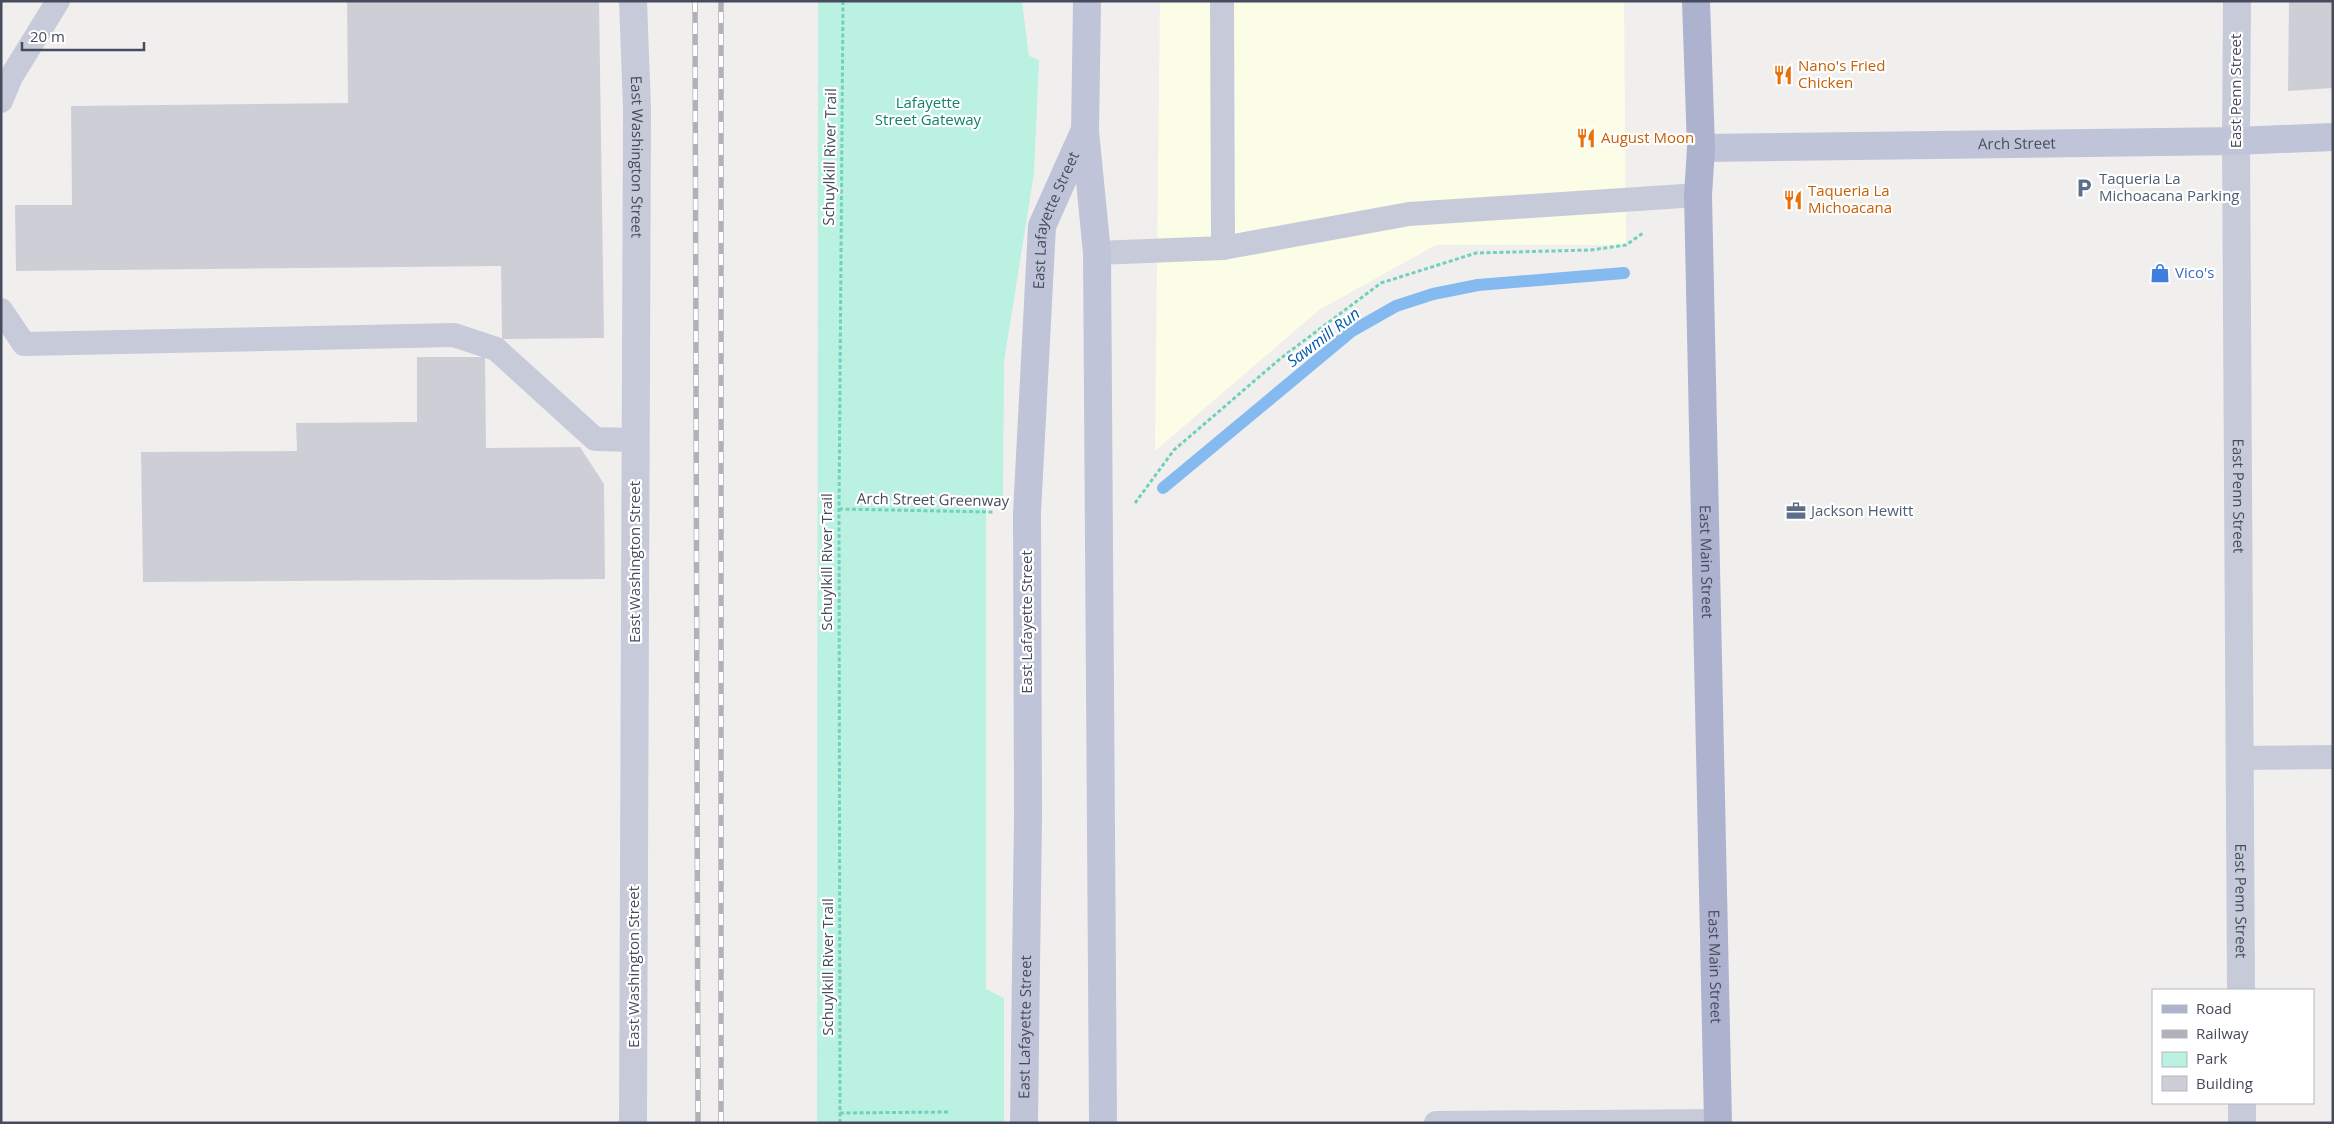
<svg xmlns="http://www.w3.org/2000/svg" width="2334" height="1124" font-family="'Open Sans',sans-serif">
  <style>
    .commercial { fill: #fcfde7 }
    .green { fill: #baf1e0 }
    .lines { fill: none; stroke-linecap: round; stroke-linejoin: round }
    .stream { stroke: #85baf0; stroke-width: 12 }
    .building { fill: #cecfd6 }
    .path { stroke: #71d1be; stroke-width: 3; stroke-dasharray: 4 2.5; stroke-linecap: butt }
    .lane { stroke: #c7cbd9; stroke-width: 24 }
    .street { stroke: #c7cbd9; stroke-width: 28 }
    .secondary { stroke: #c0c4d8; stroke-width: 28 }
    .primary { stroke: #adb3cf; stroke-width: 28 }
    .rail-casing { stroke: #b0b1b9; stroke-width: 5.5 }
    .rail { stroke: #fff; stroke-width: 4; stroke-dasharray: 11; stroke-linecap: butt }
    .labels { text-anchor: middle; stroke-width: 4.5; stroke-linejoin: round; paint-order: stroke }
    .food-label { font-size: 15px; fill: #c56008; stroke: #fff; text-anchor: start }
    .street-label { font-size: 15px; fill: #464b5d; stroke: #fff }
    .park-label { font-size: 15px; fill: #12826c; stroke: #fff }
    .service-label { font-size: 15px; fill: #4e5e75; stroke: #fff; text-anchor: start }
    .shop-label { font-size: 15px; fill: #366cbe; stroke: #fff; text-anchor: start }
    .water-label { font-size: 16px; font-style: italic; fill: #0559b0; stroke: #fff }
  </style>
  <rect width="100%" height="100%" fill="#f1efee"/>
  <polygon class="commercial" points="1160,1 1624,1 1626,245 1436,245 1319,310 1155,451"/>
  <polygon class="green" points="818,1 1022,1 1029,56 1039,60 1034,173 1004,362 1003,497 986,497 986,989 1004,998 1004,1123 817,1123"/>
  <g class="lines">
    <polyline class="stream" points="1163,488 1352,331 1396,306 1433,294 1478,285 1624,273"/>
  </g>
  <g class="building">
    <polygon points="347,1 599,1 604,338 502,339 501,266 16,271 15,205 72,205 71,106 348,103"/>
    <polygon points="2289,1 2333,1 2333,88 2288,91"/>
    <polygon points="417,357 485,357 486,448 580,447 604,484 605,579 143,582 141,452 297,451 296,423 417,422"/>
  </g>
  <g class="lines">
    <g class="path">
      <polyline points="1135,503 1174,450 1281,358 1381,283 1476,253 1591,250 1626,245 1643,233"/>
      <polyline points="839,509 993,512"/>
      <polyline points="840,1113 949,1112"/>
      <polyline points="840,1123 839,509 843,1"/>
    </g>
    <g class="lane">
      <polyline points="1222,1 1223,248"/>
      <polyline points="1,101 11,77 58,1"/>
      <polyline points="1097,253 1223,248 1409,214 1698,195"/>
      <polyline points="1,310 24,344 454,335 496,349 595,439 636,440"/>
      <polyline points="2240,758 2333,757"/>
      <polyline points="1436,1123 1718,1121"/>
    </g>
    <g class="street">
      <path id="s1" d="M633,1L637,108L633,1123"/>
      <path id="s2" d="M2237,1L2236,141L2241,990"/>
      <polyline points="2242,1103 2242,1123"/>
    </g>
    <g class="secondary">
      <polyline points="1087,1 1085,131 1097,253 1103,1123"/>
      <path id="s3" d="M1701,148L2236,141L2333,137"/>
      <path id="s4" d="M1024,1123L1028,816L1027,513L1042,226L1084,132"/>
    </g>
    <path class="primary" id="s5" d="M1696,1L1701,148L1698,195L1718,1123"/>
    <defs>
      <g id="rail">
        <polyline points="695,1 698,1123"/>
        <polyline points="721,1123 721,1"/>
      </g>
    </defs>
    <use href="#rail" class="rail-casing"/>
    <use href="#rail" class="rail"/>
  </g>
  <defs>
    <symbol id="restaurant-bare" viewBox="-9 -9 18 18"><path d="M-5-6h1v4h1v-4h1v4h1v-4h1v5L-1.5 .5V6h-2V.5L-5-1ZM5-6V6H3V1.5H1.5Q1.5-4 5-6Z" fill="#e8710a" stroke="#fff" stroke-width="2.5" paint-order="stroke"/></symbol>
    <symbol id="parking-bare" viewBox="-9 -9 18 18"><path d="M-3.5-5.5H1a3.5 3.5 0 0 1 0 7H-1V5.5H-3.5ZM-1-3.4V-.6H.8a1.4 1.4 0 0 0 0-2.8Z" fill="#5c6f8a" stroke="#fff" stroke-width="2.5" paint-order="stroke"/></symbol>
    <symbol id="shop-bare" viewBox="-9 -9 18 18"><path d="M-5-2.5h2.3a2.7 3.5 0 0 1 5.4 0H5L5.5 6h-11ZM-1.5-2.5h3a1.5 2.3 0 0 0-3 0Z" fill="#3f7fe0" stroke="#fff" stroke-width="2.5" paint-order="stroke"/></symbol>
    <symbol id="office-bare" viewBox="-9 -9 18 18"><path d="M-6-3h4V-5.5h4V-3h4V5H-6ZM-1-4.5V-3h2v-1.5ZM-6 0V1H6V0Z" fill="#5c6f8a" stroke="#fff" stroke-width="2.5" paint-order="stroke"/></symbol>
  </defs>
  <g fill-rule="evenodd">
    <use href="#restaurant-bare" x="1769" y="61" width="28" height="28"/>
    <use href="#restaurant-bare" x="1572" y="124" width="28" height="28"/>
    <use href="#parking-bare" x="2070" y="174" width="28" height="28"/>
    <use href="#restaurant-bare" x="1779" y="186" width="28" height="28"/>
    <use href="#shop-bare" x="2146" y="259" width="28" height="28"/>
    <use href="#office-bare" x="1782" y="497" width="28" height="28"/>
  </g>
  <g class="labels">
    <g class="food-label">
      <text x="1798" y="71">Nano's Fried<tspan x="1798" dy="17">Chicken</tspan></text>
      <text x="1601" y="143">August Moon</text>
      <text x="1808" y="196">Taqueria La<tspan x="1808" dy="17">Michoacana</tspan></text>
    </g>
    <g class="street-label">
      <text transform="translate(2236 91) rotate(-90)" y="5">East Penn Street</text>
      <text dy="5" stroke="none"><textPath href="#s3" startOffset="316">Arch Street</textPath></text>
      <text dy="5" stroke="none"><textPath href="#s1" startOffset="156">East Washington Street</textPath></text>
      <text transform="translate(830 157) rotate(-89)" y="5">Schuylkill River Trail</text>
      <text dy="5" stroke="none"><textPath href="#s4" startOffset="906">East Lafayette Street</textPath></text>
      <text dy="5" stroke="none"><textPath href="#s2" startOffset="495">East Penn Street</textPath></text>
      <text transform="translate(933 500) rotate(1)" y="5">Arch Street Greenway</text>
      <text transform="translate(635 562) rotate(-90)" y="5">East Washington Street</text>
      <text transform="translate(827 562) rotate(-90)" y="5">Schuylkill River Trail</text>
      <text dy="5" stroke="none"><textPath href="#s5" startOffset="561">East Main Street</textPath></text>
      <text transform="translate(1027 622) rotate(-90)" y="5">East Lafayette Street</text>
      <text dy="5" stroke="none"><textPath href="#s2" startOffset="900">East Penn Street</textPath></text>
      <text transform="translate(634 967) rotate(-90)" y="5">East Washington Street</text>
      <text transform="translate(828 967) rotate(-90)" y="5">Schuylkill River Trail</text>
      <text dy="5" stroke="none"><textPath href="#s5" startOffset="966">East Main Street</textPath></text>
      <text dy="5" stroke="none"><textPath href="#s4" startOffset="96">East Lafayette Street</textPath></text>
    </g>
    <g class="park-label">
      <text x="928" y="108">Lafayette<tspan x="928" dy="17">Street Gateway</tspan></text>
    </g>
    <g class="service-label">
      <text x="2099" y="184">Taqueria La<tspan x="2099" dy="17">Michoacana Parking</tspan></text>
      <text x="1811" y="516">Jackson Hewitt</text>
    </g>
    <g class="shop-label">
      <text x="2175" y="278">Vico's</text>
    </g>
    <g class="water-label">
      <text transform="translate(1323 337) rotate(-37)" y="6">Sawmill Run</text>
    </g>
  </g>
  <rect width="2334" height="1124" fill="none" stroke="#464b5d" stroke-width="5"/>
  <rect x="2152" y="989" width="162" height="115" fill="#ffffff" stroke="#b5b7be"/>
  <rect x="2162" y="1005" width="25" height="8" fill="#adb3cf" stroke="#b5b7be"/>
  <text x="2196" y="1014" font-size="15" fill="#464b5d">Road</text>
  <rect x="2162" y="1030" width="25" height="8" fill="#b0b1b9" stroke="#b5b7be"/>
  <text x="2196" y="1039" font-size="15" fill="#464b5d">Railway</text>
  <rect x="2162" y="1052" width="25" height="15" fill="#baf1e0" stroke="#b5b7be"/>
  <text x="2196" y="1064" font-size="15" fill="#464b5d">Park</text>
  <rect x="2162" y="1076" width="25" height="15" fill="#cecfd6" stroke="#b5b7be"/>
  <text x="2196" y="1089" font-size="15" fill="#464b5d">Building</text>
  <path d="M22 42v8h122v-8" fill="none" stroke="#464b5d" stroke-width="2.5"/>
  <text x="30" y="42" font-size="15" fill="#464b5d" stroke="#ffffff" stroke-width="4" paint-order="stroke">20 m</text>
</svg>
